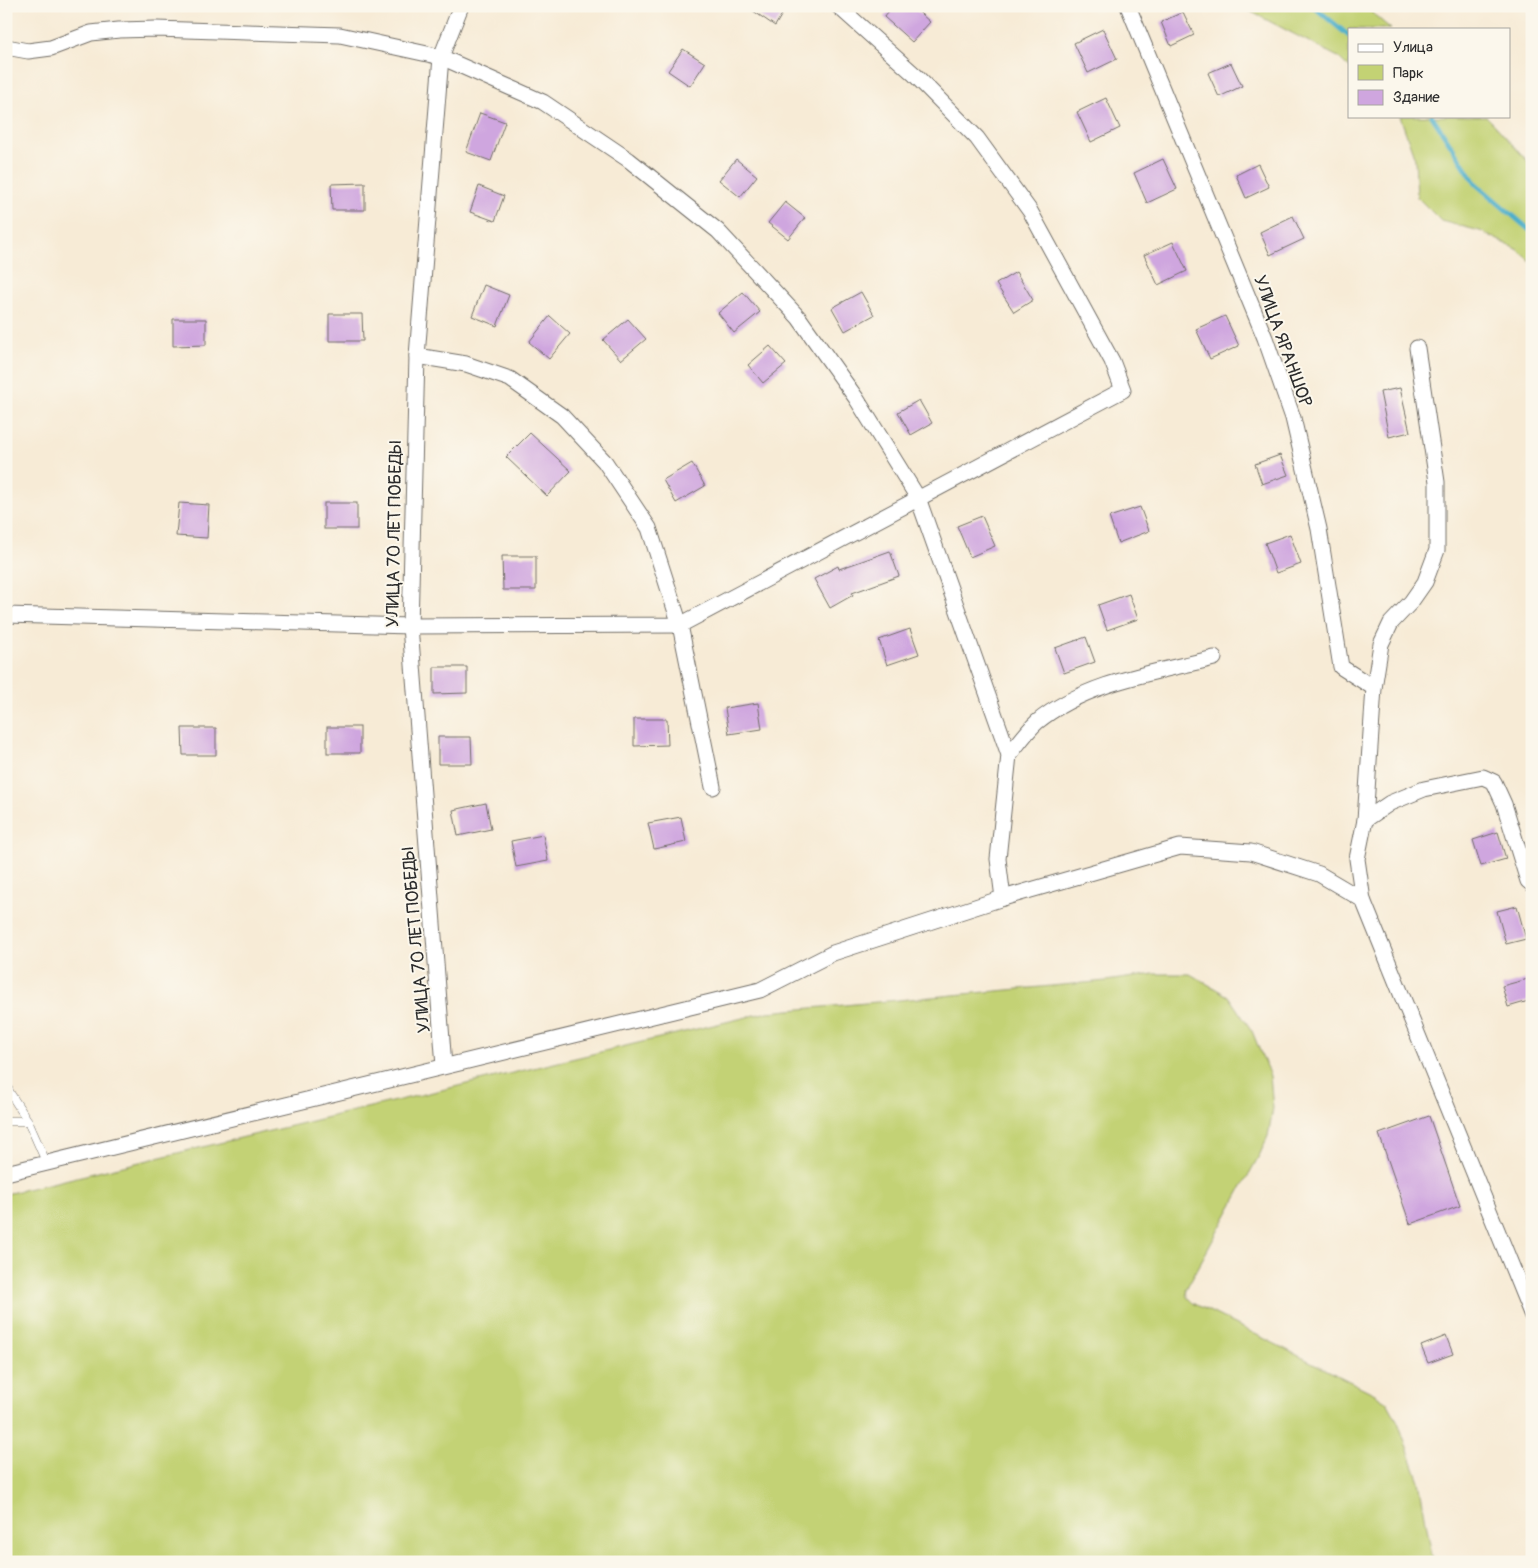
<svg xmlns="http://www.w3.org/2000/svg" width="1538" height="1568" font-family="Pangolin,sans-serif">
  <style>
    .green { fill: #c3d274; stroke: #777e50 }
    .lines { fill: none; stroke-linecap: round; stroke-linejoin: round }
    .stream { stroke: #4bafca; stroke-width: 5 }
    .building { fill: #cfa6df }
    .service-casing { stroke: #726e67; stroke-width: 9 }
    .minor-casing { stroke: #726e67; stroke-width: 17 }
    .service { stroke: #fff; stroke-width: 8 }
    .minor { stroke: #fff; stroke-width: 15 }
    .labels { text-anchor: middle; stroke-width: 4; stroke-linejoin: round; paint-order: stroke }
    .street-label { font-size: 18px; fill: #2b2b2b; stroke: #fbf7ec }
  </style>
  <rect width="100%" height="100%" fill="#fbf7ec"/>
  <filter id="ink" filterUnits="userSpaceOnUse"><feTurbulence type="fractalNoise" baseFrequency=".02" numOctaves="2"/><feDisplacementMap in="SourceGraphic" scale="10" xChannelSelector="R" yChannelSelector="G"/><feConvolveMatrix kernelMatrix="1 2 1 2 8 2 1 2 1" color-interpolation-filters="sRGB"/></filter>
  <filter id="wash" filterUnits="userSpaceOnUse"><feTurbulence type="fractalNoise" baseFrequency=".0096" numOctaves="4" result="noise"/><feDisplacementMap in="SourceGraphic" scale="20" xChannelSelector="R" yChannelSelector="G"/><feGaussianBlur stdDeviation="1.12" result="paint"/><feColorMatrix in="noise" values="0 0 0 0 0 0 0 0 0 0 0 0 0 0 0 0 0 1.4 0 .05"/><feComposite in="paint" operator="in"/></filter>
  <g filter="url(#wash)">
    <rect width="100%" height="100%" fill="#f7ebd6"/>
    <g class="green">
      <polygon points="1240,6 1364,6 1391,29 1349,29 1349,68 1338,57"/>
      <polygon points="1400,116 1486,116 1493,123 1532,166 1532,262 1518,250 1480,231 1441,221 1417,197 1415,159"/>
      <polygon points="1154,974 1190,974 1228,996 1252,1031 1270,1076 1273,1108 1268,1136 1260,1154 1186,1289 1187,1297 1193,1303 1375,1394 1387,1402 1398,1422 1419,1481 1433,1562 6,1562 6,1194 768,1012 1106,981"/>
    </g>
    <g class="lines">
      <g class="stream">
        <polyline points="1313,6 1349,36"/>
        <polyline points="1432,116 1476,184 1532,232"/>
      </g>
    </g>
    <g id="blocks">
      <g class="building">
        <polygon points="746,6 787,6 775,26"/>
        <polygon points="893,6 912,6 930,22 912,42 884,17"/>
        <polygon points="1183,12 1194,35 1171,46 1161,22"/>
        <polygon points="1103,29 1117,59 1088,73 1074,43"/>
        <polygon points="683,49 705,63 690,86 668,71"/>
        <polygon points="1231,63 1242,86 1219,97 1208,73"/>
        <polygon points="1106,98 1120,128 1091,142 1077,112"/>
        <polygon points="480,113 505,122 491,161 466,152"/>
        <polygon points="736,159 757,176 740,197 719,180"/>
        <polygon points="1163,159 1177,189 1147,203 1134,173"/>
        <polygon points="1258,164 1269,187 1246,198 1236,175"/>
        <polygon points="365,183 365,210 332,210 331,184"/>
        <polygon points="479,186 504,196 495,221 470,212"/>
        <polygon points="785,202 805,218 788,239 768,223"/>
        <polygon points="1293,216 1304,239 1270,255 1260,232"/>
        <polygon points="1173,242 1187,271 1158,285 1144,255"/>
        <polygon points="1016,272 1033,300 1014,312 996,284"/>
        <polygon points="484,285 509,295 497,326 472,316"/>
        <polygon points="743,292 760,312 734,333 718,313"/>
        <polygon points="861,292 874,315 845,331 832,308"/>
        <polygon points="329,314 362,314 363,341 329,341"/>
        <polygon points="550,316 570,334 549,359 529,342"/>
        <polygon points="1225,316 1239,346 1210,359 1196,329"/>
        <polygon points="173,319 206,319 206,345 173,346"/>
        <polygon points="628,319 646,339 621,360 603,340"/>
        <polygon points="770,346 786,364 763,383 748,365"/>
        <polygon points="1400,388 1410,432 1389,437 1380,392"/>
        <polygon points="919,400 932,423 911,435 898,412"/>
        <polygon points="530,433 571,471 547,496 506,457"/>
        <polygon points="1280,455 1288,475 1262,484 1255,464"/>
        <polygon points="692,463 705,486 676,503 663,480"/>
        <polygon points="179,503 209,505 207,538 176,536"/>
        <rect x="324" y="503" width="33" height="26"/>
        <polygon points="1140,507 1149,531 1118,543 1109,517"/>
        <polygon points="982,516 995,546 970,557 957,526"/>
        <polygon points="1290,534 1301,564 1276,573 1265,543"/>
        <polygon points="890,551 899,576 852,593 853,595 830,608 814,579 838,566 839,569"/>
        <polygon points="502,556 536,556 536,590 503,590"/>
        <polygon points="1129,594 1138,619 1107,630 1098,605"/>
        <polygon points="910,629 919,654 887,665 879,640"/>
        <polygon points="1086,637 1095,662 1064,673 1055,648"/>
        <polygon points="434,667 467,667 467,693 434,694"/>
        <polygon points="758,703 762,729 729,734 725,708"/>
        <polygon points="634,719 667,719 668,745 634,746"/>
        <rect x="327" y="727" width="33" height="26"/>
        <polygon points="182,728 216,728 216,755 183,755"/>
        <polygon points="438,737 471,737 472,764 438,764"/>
        <polygon points="486,803 491,829 458,836 453,810"/>
        <polygon points="681,817 686,842 654,849 648,823"/>
        <polygon points="1498,832 1506,859 1481,866 1473,840"/>
        <polygon points="543,835 548,861 516,867 511,841"/>
        <polygon points="1517,906 1526,939 1506,944 1497,911"/>
        <polygon points="1528,979 1532,991 1532,1000 1508,1007 1502,986"/>
        <polygon points="1429,1116 1460,1206 1410,1224 1379,1134"/>
        <polygon points="1446,1336 1453,1354 1428,1363 1421,1346"/>
      </g>
    </g>
  </g>
  <g filter="url(#ink)">
    <use href="#blocks" fill-opacity="0" stroke="#726e67" stroke-width="1"/>
    <g class="lines">
      <defs>
        <g id="service">
          <polyline points="6,1084 10,1093 28,1121 47,1164"/>
          <polyline points="6,1121 28,1121"/>
        </g>
        <g id="minor">
          <polyline points="1128,6 1265,338 1293,418 1319,529 1341,667 1374,688"/>
          <polyline points="6,47 28,51 51,48 91,33 119,30 156,29 340,35 441,57 543,102 629,160 718,231 799,318 856,398 918,498 1009,755 998,859 1003,898"/>
          <polyline points="1417,348 1437,482 1437,550 1425,582 1411,602 1391,623 1381,644 1374,688 1365,820 1357,859 1363,900 1532,1316"/>
          <polyline points="417,356 466,364 510,379 562,416 605,462 649,528 680,625 713,787"/>
          <polyline points="6,615 410,626 680,625 1123,390 1112,361 1030,211 977,138 915,75 838,6"/>
          <path d="M1009,755C1018,744 1027,731 1037,722C1086,682 1153,673 1214,658"/>
          <polyline points="1365,820 1390,803 1424,789 1483,777 1494,782 1504,804 1528,881 1532,884"/>
          <polyline points="444,1066 410,626 417,356 441,57 461,6"/>
          <polyline points="6,1173 760,990 833,953 1003,898 1180,847 1251,852 1319,874 1363,900"/>
        </g>
      </defs>
      <use href="#service" class="service-casing"/>
      <use href="#minor" class="minor-casing"/>
      <use href="#service" class="service"/>
      <use href="#minor" class="minor"/>
    </g>
  </g>
  <g class="labels">
    <g class="street-label">
      <text transform="translate(1283 341) rotate(70)" y="6">УЛИЦА ЯРАНШОР</text>
      <text transform="translate(394 534) rotate(-89)" y="6">УЛИЦА 70 ЛЕТ ПОБЕДЫ</text>
      <text transform="translate(416 940) rotate(-95)" y="6">УЛИЦА 70 ЛЕТ ПОБЕДЫ</text>
    </g>
  </g>
  <rect width="1538" height="1568" fill="none" stroke="#fbf7ec" stroke-width="25"/>
  <rect x="1348" y="28" width="162" height="90" fill="#fbf7ec" stroke="#a8a59f"/>
  <rect x="1358" y="44" width="25" height="8" fill="#ffffff" stroke="#a8a59f"/>
  <text x="1393" y="52" font-size="15" fill="#2b2b2b">Улица</text>
  <rect x="1358" y="65" width="25" height="15" fill="#c3d274" stroke="#a8a59f"/>
  <text x="1393" y="78" font-size="15" fill="#2b2b2b">Парк</text>
  <rect x="1358" y="90" width="25" height="15" fill="#cfa6df" stroke="#a8a59f"/>
  <text x="1393" y="102" font-size="15" fill="#2b2b2b">Здание</text>
</svg>
